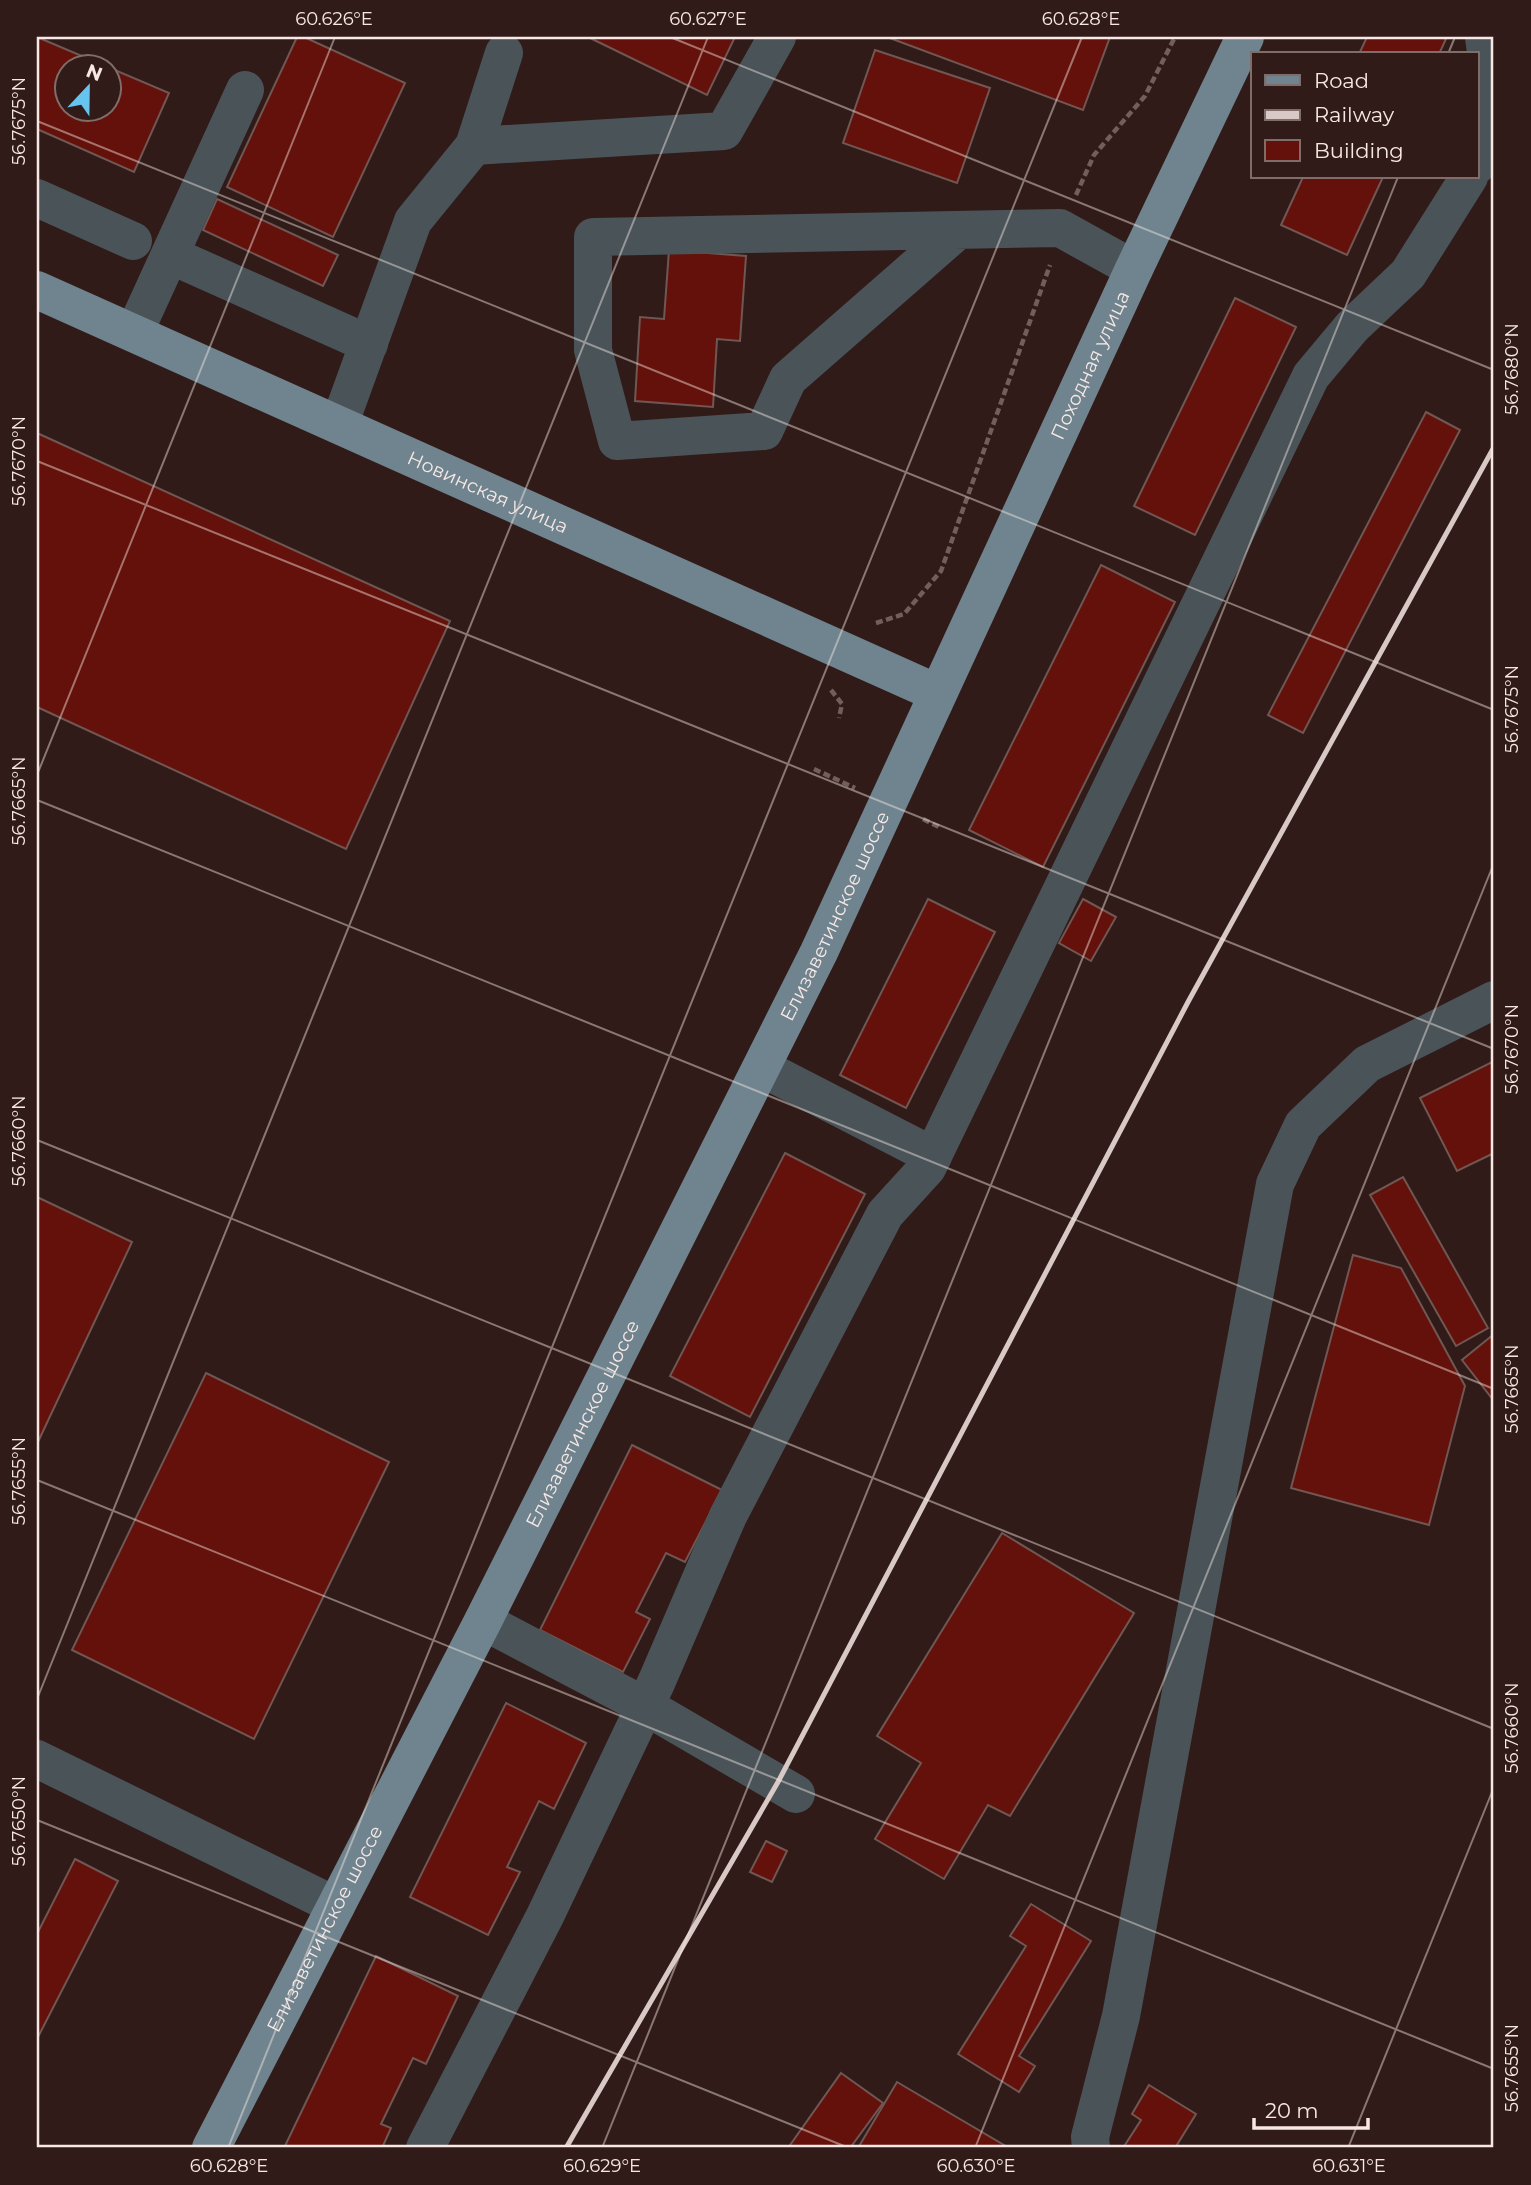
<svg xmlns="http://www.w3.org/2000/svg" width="1531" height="2185" font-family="Montserrat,sans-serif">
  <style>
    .building { fill: #63110a; stroke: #705753; stroke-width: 2; fill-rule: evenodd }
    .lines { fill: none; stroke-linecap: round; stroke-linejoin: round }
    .path { stroke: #725f5c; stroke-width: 4.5; stroke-dasharray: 7 3.5; stroke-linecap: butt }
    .minor { stroke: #495358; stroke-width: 38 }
    .major { stroke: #6f848e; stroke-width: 38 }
    .rail { stroke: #d9c9c6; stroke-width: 5 }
    .ticks { fill: none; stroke: #f7e8e5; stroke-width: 2; stroke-opacity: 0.45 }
    .labels { text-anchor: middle; stroke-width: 5; stroke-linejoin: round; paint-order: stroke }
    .street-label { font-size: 19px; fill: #f7e8e5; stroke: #301b18 }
    .neatline { fill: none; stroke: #f7e8e5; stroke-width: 2.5 }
    .ticks-label { font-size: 18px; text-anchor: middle; fill: #f7e8e5 }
  </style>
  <rect width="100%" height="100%" fill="#301b18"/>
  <g class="building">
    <path d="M37,37L169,93L134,172L37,129ZM66,66H108V108H66Z"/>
    <polygon points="297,37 304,37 405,83 333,237 227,187"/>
    <polygon points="588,37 735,37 707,95"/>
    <polygon points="887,37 1110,37 1083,110"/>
    <polygon points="1367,37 1441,37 1446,39 1439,54 1359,54"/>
    <polygon points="875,50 990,88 957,183 843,143"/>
    <polygon points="1303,177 1383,177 1347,255 1281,225"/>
    <polygon points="217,199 338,255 323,286 203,230"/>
    <polygon points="669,250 746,256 740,341 717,339 713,407 635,401 640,317 664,319"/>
    <polygon points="1235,298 1296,327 1195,535 1134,506"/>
    <polygon points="1426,412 1460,430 1303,733 1268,715"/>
    <polygon points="37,433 450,621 346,849 37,707"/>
    <polygon points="1101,565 1175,602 1043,867 969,830"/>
    <polygon points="928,899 995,932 906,1108 840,1075"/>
    <polygon points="1083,899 1116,917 1091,961 1059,943"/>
    <polygon points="1494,1061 1494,1153 1457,1171 1420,1098"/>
    <polygon points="785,1153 865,1194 750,1417 670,1376"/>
    <polygon points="1403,1177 1488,1328 1456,1346 1370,1195"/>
    <polygon points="37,1197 132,1242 37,1444"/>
    <polygon points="1353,1255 1401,1268 1465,1386 1429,1525 1291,1488"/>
    <polygon points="1494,1334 1494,1401 1462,1360"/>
    <polygon points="206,1373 389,1462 254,1739 72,1650"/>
    <polygon points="632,1445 722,1490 685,1562 666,1553 636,1612 650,1619 623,1672 540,1630"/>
    <polygon points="1002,1533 1134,1613 1010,1816 988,1805 944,1879 875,1839 921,1763 877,1736"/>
    <polygon points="506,1703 586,1743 554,1809 539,1801 507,1867 520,1872 488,1935 410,1897"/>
    <polygon points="766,1841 787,1851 772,1882 750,1872"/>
    <polygon points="75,1859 118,1881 37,2039 37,1934"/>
    <polygon points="1031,1904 1091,1941 1019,2056 1035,2066 1019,2092 958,2054 1026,1946 1010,1936"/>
    <polygon points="376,1956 458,1996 426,2064 413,2058 381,2124 391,2128 382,2148 284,2148"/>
    <polygon points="841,2073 883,2103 850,2148 788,2148"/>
    <polygon points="897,2082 1009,2148 858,2148"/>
    <polygon points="1149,2085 1196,2114 1175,2148 1123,2148 1141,2120 1132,2114"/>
  </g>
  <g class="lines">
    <g class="path">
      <polyline points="1076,195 1094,155 1145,96 1175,37"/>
      <polyline points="876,623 904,614 941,571 1050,265"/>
      <polyline points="831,690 842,704 839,718"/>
      <polyline points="814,769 855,788"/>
      <polyline points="923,819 939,827"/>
    </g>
    <g class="minor">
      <polyline points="474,146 724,131 777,37"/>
      <polyline points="1477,165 1482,157 1487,60 1484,37"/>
      <polyline points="37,198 133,241"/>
      <polyline points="956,232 788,379 764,431 617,441 593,350 593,237 1060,228 1134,269"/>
      <polyline points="170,255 369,344"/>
      <polyline points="134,333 245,90"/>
      <polyline points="339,425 413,221 474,146 504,53"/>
      <polyline points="762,1068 933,1156"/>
      <polyline points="483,1621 645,1706 796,1794"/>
      <polyline points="37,1759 336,1906"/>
      <polyline points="425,2148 545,1916 656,1683 728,1516 885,1214 927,1168 1311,376 1352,327 1408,274 1469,177"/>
      <polyline points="1091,2148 1090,2137 1121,2016 1275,1184 1303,1125 1367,1064 1494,1000"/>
    </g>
    <g class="major">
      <path id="s1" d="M37,290L937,693"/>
      <path id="s2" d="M211,2148L483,1621L819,952L1134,269L1245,37"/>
    </g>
    <polyline class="rail" points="566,2148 778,1782 1188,1002 1494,447"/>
  </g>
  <path class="ticks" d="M670,37L1494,370M1448,54L1455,37M37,121L1494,710M37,461L1494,1049M37,775L335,37M37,800L1494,1389M37,1140L1494,1729M37,1480L1494,2069M37,1699L708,37M37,1820L849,2148M228,2148L1082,37M602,2148L1398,177M975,2148L1494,863M1348,2148L1494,1787"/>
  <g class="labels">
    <g class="street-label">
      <text dy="7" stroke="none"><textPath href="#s2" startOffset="1988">Походная улица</textPath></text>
      <text dy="7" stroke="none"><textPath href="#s1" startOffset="494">Новинская улица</textPath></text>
      <text dy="7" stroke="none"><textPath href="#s2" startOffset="1381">Елизаветинское шоссе</textPath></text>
      <text dy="7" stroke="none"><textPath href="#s2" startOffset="814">Елизаветинское шоссе</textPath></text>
      <text dy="7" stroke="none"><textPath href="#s2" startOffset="247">Елизаветинское шоссе</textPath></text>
    </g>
  </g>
  <rect width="1531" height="2185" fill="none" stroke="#301b18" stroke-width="77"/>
  <rect x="1251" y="52" width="228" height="126" fill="#301b18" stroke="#806d6a" stroke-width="2"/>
  <rect x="1265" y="75" width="35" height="10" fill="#6f848e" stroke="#806d6a" stroke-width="2"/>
  <text x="1314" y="88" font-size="21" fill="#f7e8e5">Road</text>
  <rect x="1265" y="110" width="35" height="10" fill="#d9c9c6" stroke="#806d6a" stroke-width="2"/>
  <text x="1314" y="122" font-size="21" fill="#f7e8e5">Railway</text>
  <rect x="1265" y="140" width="35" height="21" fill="#63110a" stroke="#806d6a" stroke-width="2"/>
  <text x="1314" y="158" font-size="21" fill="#f7e8e5">Building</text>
  <g transform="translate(88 88) rotate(22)"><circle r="33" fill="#301b18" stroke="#806d6a" stroke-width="2"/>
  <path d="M0-5L12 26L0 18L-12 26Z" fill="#66c4ef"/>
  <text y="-10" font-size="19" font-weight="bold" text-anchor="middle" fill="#f7e8e5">N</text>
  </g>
  <path d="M1254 2118v10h114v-10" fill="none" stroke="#f7e8e5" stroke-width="3.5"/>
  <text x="1265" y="2118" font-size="21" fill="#f7e8e5" stroke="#301b18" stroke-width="5" paint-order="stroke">20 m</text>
  <rect x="38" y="38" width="1454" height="2108" class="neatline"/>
  <g class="ticks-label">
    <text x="334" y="25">60.626°E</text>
    <text x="708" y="25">60.627°E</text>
    <text x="1081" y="25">60.628°E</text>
    <text transform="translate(19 121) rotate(-90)" y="6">56.7675°N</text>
    <text transform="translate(1512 369) rotate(-90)" y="6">56.7680°N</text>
    <text transform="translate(19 461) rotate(-90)" y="6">56.7670°N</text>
    <text transform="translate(1512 709) rotate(-90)" y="6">56.7675°N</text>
    <text transform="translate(19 801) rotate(-90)" y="6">56.7665°N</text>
    <text transform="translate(1512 1049) rotate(-90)" y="6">56.7670°N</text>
    <text transform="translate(19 1141) rotate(-90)" y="6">56.7660°N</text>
    <text transform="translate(1512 1389) rotate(-90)" y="6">56.7665°N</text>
    <text transform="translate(19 1481) rotate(-90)" y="6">56.7655°N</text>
    <text transform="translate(1512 1728) rotate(-90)" y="6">56.7660°N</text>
    <text transform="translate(19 1821) rotate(-90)" y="6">56.7650°N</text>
    <text transform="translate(1512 2068) rotate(-90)" y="6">56.7655°N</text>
    <text x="229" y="2172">60.628°E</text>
    <text x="602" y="2172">60.629°E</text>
    <text x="976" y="2172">60.630°E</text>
    <text x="1349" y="2172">60.631°E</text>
  </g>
</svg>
